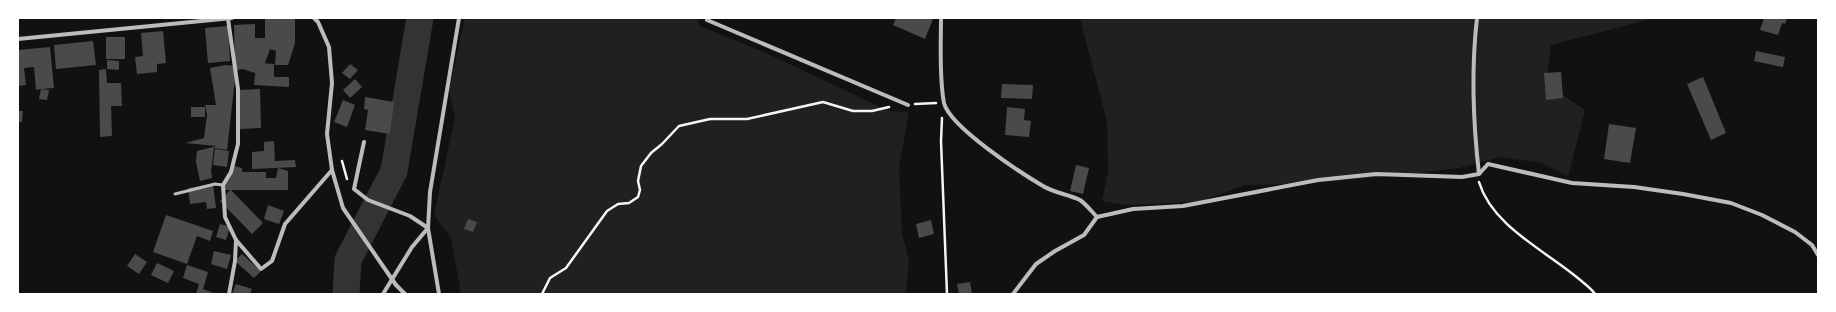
<svg xmlns="http://www.w3.org/2000/svg" width="1836" height="312" font-family="'Nunito Sans',sans-serif">
  <style>
    .green { fill: #202020 }
    .lines { fill: none; stroke-linecap: round; stroke-linejoin: round }
    .river { stroke: #333; stroke-width: 27 }
    .building { fill: #4a4a4a }
    .path { stroke: #f5f5f5; stroke-width: 2.5 }
    .service { stroke: #bcbcbc; stroke-width: 3 }
    .minor { stroke: #bcbcbc; stroke-width: 4 }
  </style>
  <rect width="100%" height="100%" fill="#111"/>
  <g class="green">
    <polygon points="465,18 696,18 700,26 766,53 889,111 909,112 899,167 902,233 909,260 906,294 461,294 451,238 434,215 455,118 449,91"/>
    <polygon points="1080,18 1655,18 1551,45 1546,84 1585,110 1568,176 1542,163 1501,157 1459,168 1392,176 1305,184 1245,185 1198,202 1127,205 1102,201 1108,172 1107,122"/>
  </g>
  <g class="lines">
    <polyline class="river" points="346,294 348,260 394,171 420,18"/>
  </g>
  <g class="building">
    <polygon points="265,18 295,18 295,43 288,65 275,65 276,51 270,49 265,63 261,63 274,64 274,77 289,77 289,87 254,85 256,64 255,73 243,69 236,70 227,150 214,148 211,171 212,178 200,181 196,162 197,151 217,146 185,143 204,138 207,115 205,105 216,105 210,68 226,65 235,66 234,25 255,24 255,38 265,38"/>
    <polygon points="896,18 932,18 933,19 925,39 893,25"/>
    <polygon points="1764,18 1787,18 1785,24 1782,23 1778,35 1760,30"/>
    <polygon points="228,26 230,61 208,63 205,28"/>
    <polygon points="163,31 166,63 157,64 157,72 137,74 135,57 143,56 141,33"/>
    <rect x="106" y="37" width="19" height="22"/>
    <polygon points="93,41 96,65 56,69 54,45"/>
    <polygon points="50,47 54,88 41,89 49,90 47,100 39,99 41,89 36,90 34,67 24,68 26,85 18,86 18,50"/>
    <polygon points="1756,51 1785,57 1783,67 1754,61"/>
    <polygon points="107,60 119,61 119,70 107,69"/>
    <polygon points="350,64 358,70 350,79 342,73"/>
    <polygon points="106,69 107,83 121,83 122,106 111,106 112,136 100,137 99,70"/>
    <polygon points="1561,72 1563,98 1546,100 1544,73"/>
    <polygon points="1703,77 1726,133 1711,140 1687,84"/>
    <polygon points="355,79 362,87 350,98 343,90"/>
    <polygon points="1002,84 1033,85 1032,99 1001,98"/>
    <polygon points="260,89 261,128 240,129 239,90"/>
    <polygon points="365,97 394,102 390,134 365,130 368,110 364,109"/>
    <polygon points="343,100 355,105 347,127 334,122"/>
    <rect x="191" y="107" width="14" height="10"/>
    <polygon points="1007,107 1025,109 1024,120 1031,121 1029,137 1005,135"/>
    <polygon points="18,111 23,111 22,122 18,122"/>
    <polygon points="1609,124 1636,128 1630,163 1604,159"/>
    <polygon points="274,141 275,161 295,160 296,167 252,169 252,152 264,151 264,142"/>
    <polygon points="215,149 229,151 227,167 213,165"/>
    <polygon points="231,165 242,168 242,172 266,172 266,178 276,178 278,168 288,171 288,190 231,190 263,223 252,234 220,201 230,190 224,190"/>
    <polygon points="1076,165 1089,168 1083,194 1070,191"/>
    <polygon points="213,184 216,208 207,209 206,202 190,204 188,188"/>
    <polygon points="268,205 284,211 279,224 264,219"/>
    <polygon points="166,215 213,231 210,241 197,236 187,264 153,252"/>
    <polygon points="468,219 477,222 473,232 464,229"/>
    <polygon points="931,220 934,234 919,238 916,224"/>
    <polygon points="220,224 230,227 226,240 216,237"/>
    <polygon points="214,251 231,255 227,269 211,264"/>
    <polygon points="135,254 147,262 139,274 127,266"/>
    <polygon points="242,254 261,271 254,278 235,261"/>
    <polygon points="157,263 174,271 168,283 151,275"/>
    <polygon points="187,265 208,272 203,289 216,294 196,294 199,284 183,278"/>
    <polygon points="970,282 972,294 959,294 957,284"/>
    <polygon points="236,284 252,289 250,294 232,294"/>
  </g>
  <g class="lines">
    <g class="path">
      <polyline points="915,104 936,103"/>
      <polyline points="942,118 941,141 947,294"/>
      <polyline points="342,161 347,179"/>
      <path d="M1479,182C1492,226 1546,251 1579,279C1585,284 1591,288 1595,294"/>
      <polyline points="542,294 550,278 566,268 607,211 618,204 629,203 638,197 640,190 638,181 641,166 651,153 662,144 679,126 710,119 747,119 823,102 853,111 872,111 889,107"/>
    </g>
    <polyline class="service" points="175,194 215,184 223,185"/>
    <g class="minor">
      <polyline points="314,18 318,22 329,47 332,83 327,134 332,170 343,208 396,285 405,294"/>
      <polyline points="709,18 707,20 908,105"/>
      <path d="M941,18C941,45 939,77 944,103C950,127 1021,173 1043,186C1054,193 1068,194 1080,200C1086,204 1092,212 1097,217"/>
      <path d="M1477,18C1471,70 1473,122 1479,174"/>
      <polyline points="228,19 238,89 238,144 231,172 223,185 225,217 236,240 235,261 229,294"/>
      <polyline points="18,39 232,18"/>
      <polyline points="364,142 354,189 368,200 410,216 428,228 412,247 383,294"/>
      <polyline points="1097,217 1133,209 1183,206 1318,180 1376,174 1462,177 1479,174 1488,164 1572,183 1634,187 1683,194 1731,203 1762,215 1795,232 1812,245 1818,255"/>
      <polyline points="236,240 261,269 272,261 285,224 332,170"/>
      <polyline points="439,294 428,228 430,192 459,18"/>
      <polyline points="1013,294 1036,264 1055,251 1084,235 1097,217"/>
    </g>
  </g>
  <rect width="1836" height="312" fill="none" stroke="#ffffff" stroke-width="38"/>
</svg>
